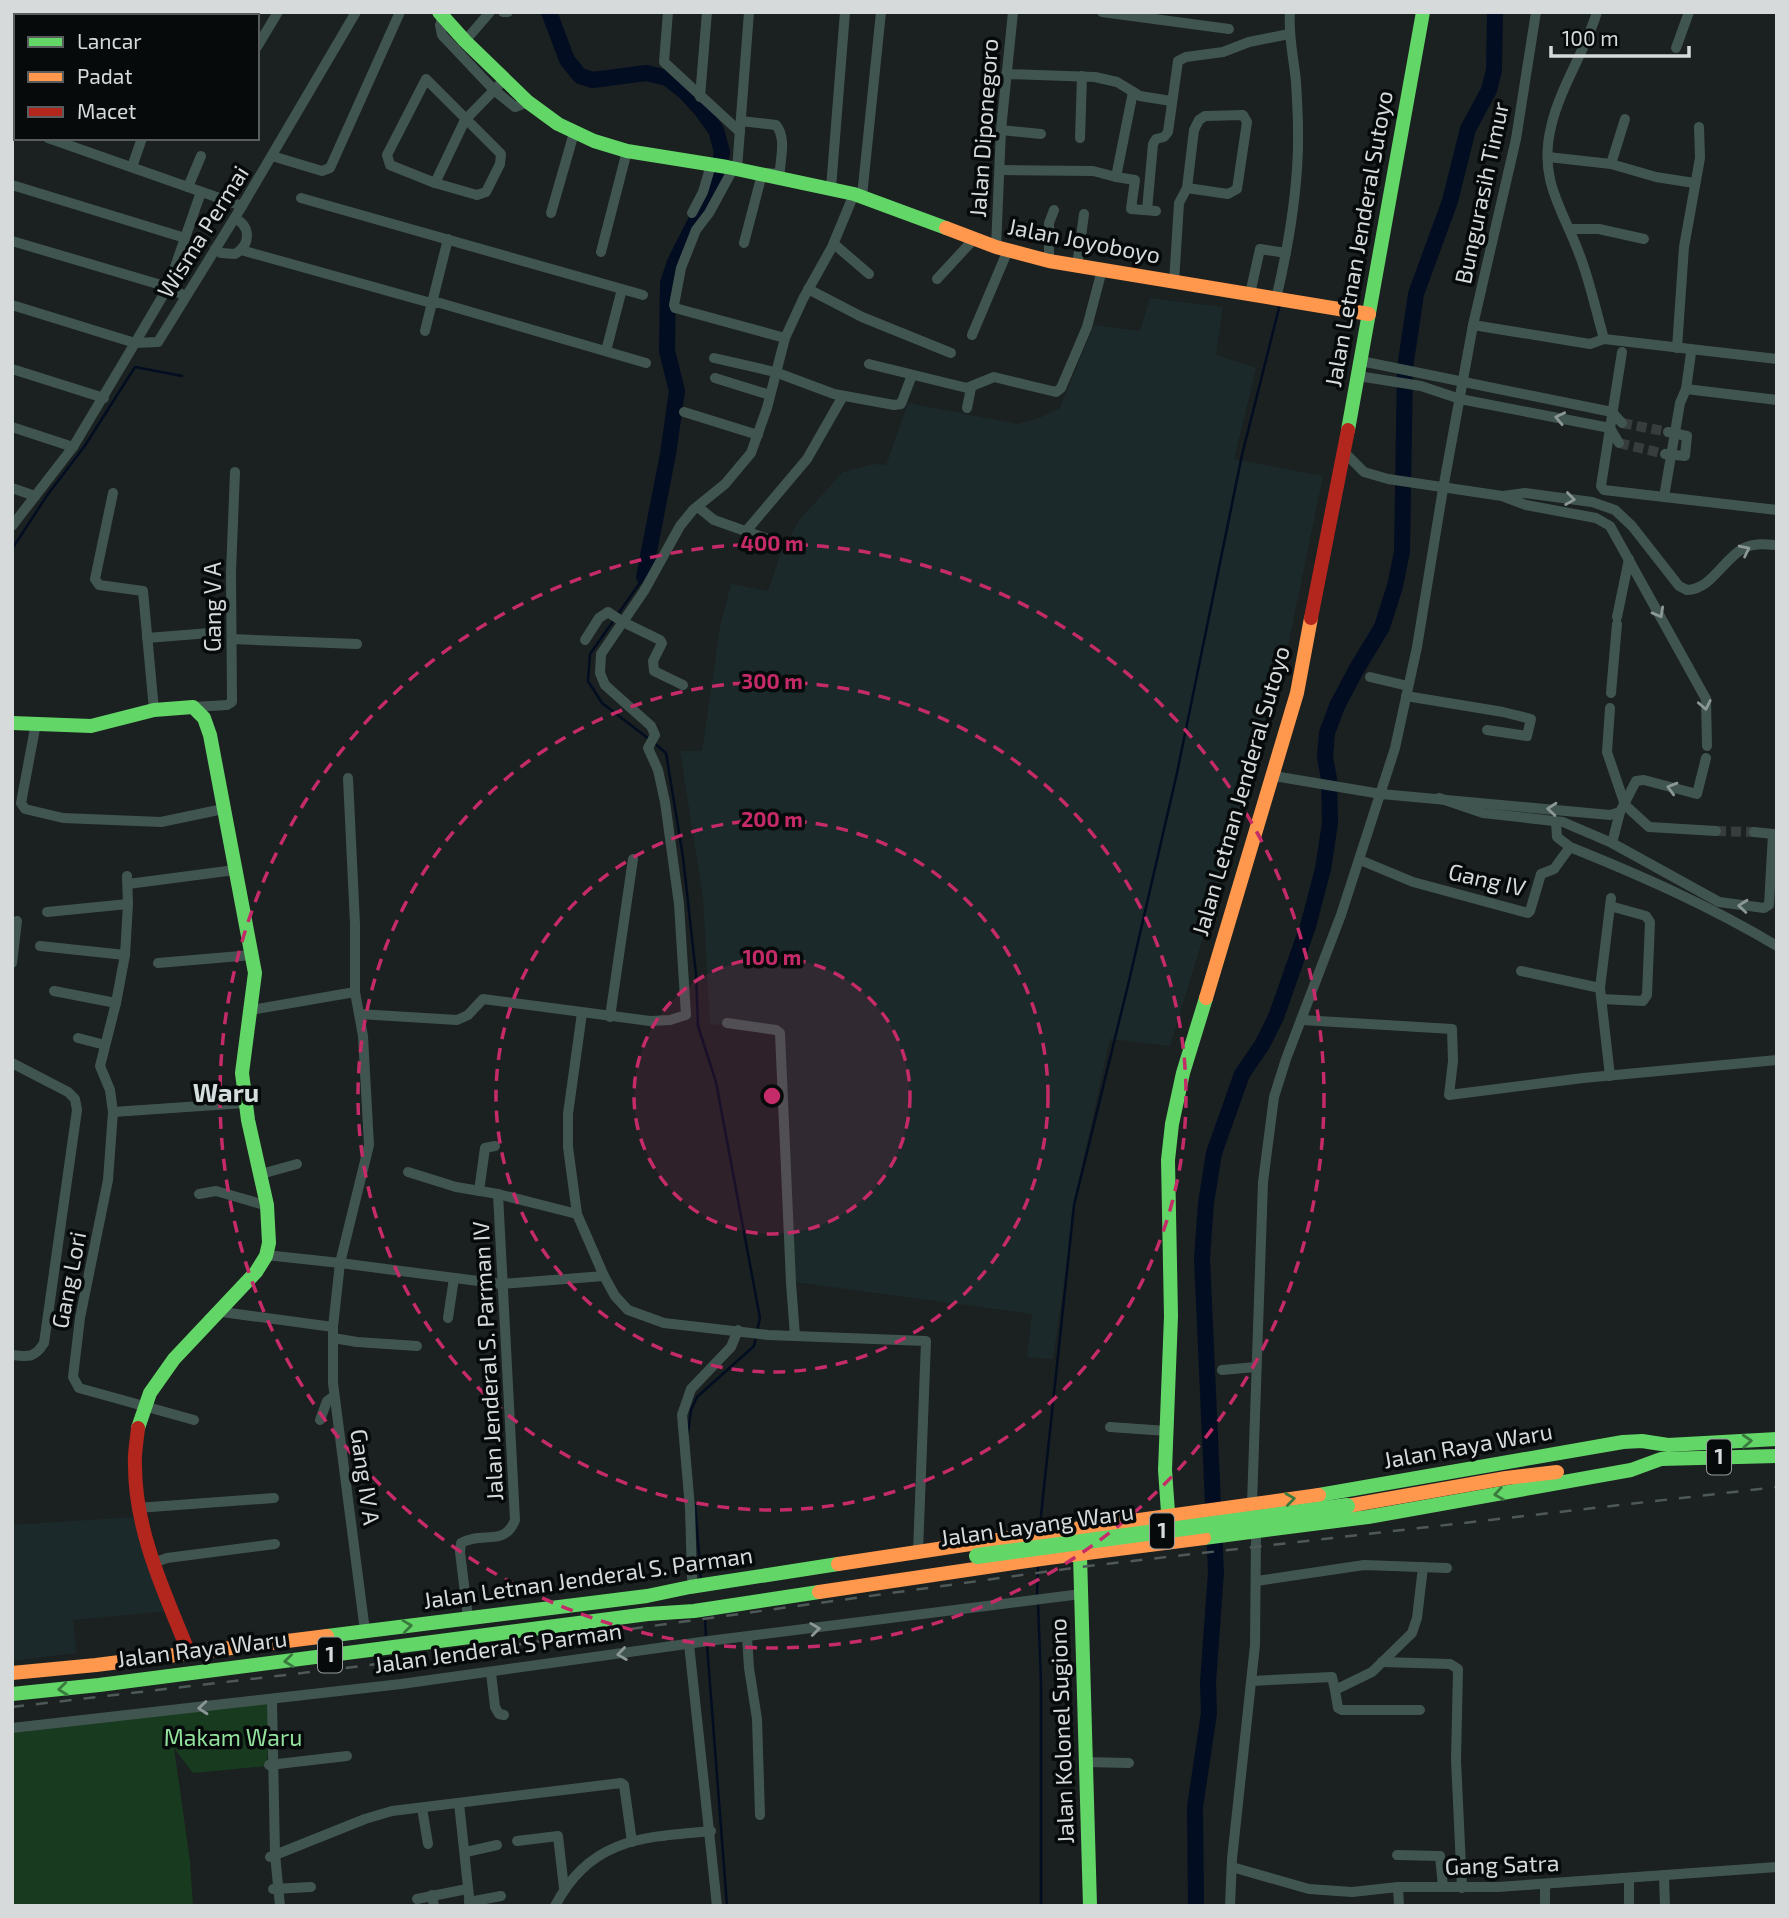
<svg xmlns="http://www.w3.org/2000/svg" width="1789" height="1918" font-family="'Exo 2',sans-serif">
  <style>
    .built { fill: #1c292a }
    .green { fill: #183b1f }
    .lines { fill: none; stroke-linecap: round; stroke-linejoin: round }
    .stream { stroke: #020d21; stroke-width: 2.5 }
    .river { stroke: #020d21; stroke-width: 16 }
    .street-tunnel { stroke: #373c3c; stroke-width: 10; stroke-dasharray: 10 5; stroke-linecap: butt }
    .street { stroke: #415550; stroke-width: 10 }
    .fast { stroke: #63d668; stroke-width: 14 }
    .slow { stroke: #ff974d; stroke-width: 14 }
    .jam { stroke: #b3261e; stroke-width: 14 }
    .rail { stroke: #4e5957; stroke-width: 2.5; stroke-dasharray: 12 12; stroke-linecap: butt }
    .fast-bridge { stroke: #63d668; stroke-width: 16 }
    .oneway { stroke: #8c9896 }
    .oneway2 { stroke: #3a7a3e }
    .ring { fill: none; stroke: #c42b68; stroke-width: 3.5; stroke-dasharray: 12 9 }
    .labels { text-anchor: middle; stroke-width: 7; stroke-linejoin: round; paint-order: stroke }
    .shield { fill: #070a0a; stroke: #989c9c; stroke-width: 2 }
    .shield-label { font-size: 21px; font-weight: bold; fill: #d6dadb }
    .street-label { font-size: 23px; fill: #d6dadb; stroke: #070a0a }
    .park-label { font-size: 23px; fill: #92e19d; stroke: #070a0a }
    .quarter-label { font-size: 26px; font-weight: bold; fill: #d5dede; stroke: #070a0a }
    .centre { fill: #c42b68; stroke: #070a0a; stroke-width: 3.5 }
    .ring-label { font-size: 21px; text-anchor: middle; font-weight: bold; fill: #c42b68; stroke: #070a0a; stroke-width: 7; stroke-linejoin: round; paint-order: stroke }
  </style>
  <rect width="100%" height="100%" fill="#1b2020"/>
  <g class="built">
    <polygon points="1150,298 1223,307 1216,355 1256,368 1234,459 1323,476 1280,685 1170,1046 1110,1039 1079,1179 1053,1359 1027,1357 1032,1314 794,1282 783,1032 710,1024 703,898 680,751 702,751 720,627 731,584 768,591 782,550 800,519 843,472 875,464 886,465 908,403 1017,424 1037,419 1060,408 1094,325 1140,331"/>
    <polygon points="133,1517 167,1611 73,1620 76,1653 12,1661 12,1525"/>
  </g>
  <polygon class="green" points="270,1701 267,1766 193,1773 174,1748 190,1861 193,1906 12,1906 12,1733"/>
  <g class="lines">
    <g class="stream">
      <polyline points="12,549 48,494 84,447 135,367 182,376"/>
      <polyline points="618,614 644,577"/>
      <polyline points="614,620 590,654 588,681 602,703 649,739"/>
      <polyline points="654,743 666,753 683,857 696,974 698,1026 716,1082 760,1318 757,1331"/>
      <polyline points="688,1433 691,1410 697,1397 754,1346 756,1337"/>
      <polyline points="695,1505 701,1579"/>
      <polyline points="1040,1525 1074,1205 1129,981 1177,773 1242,455 1280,304"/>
      <polyline points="1037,1595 1038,1567"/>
      <polyline points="1038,1602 1041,1682 1041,1906"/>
      <polyline points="705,1617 706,1638"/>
      <polyline points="707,1645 727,1906"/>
    </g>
    <g class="river">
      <polyline points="549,12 567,60 580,76 593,80 646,73 667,78 685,92 703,112 716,130 722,152 717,179 675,262 668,283 667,351 677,391 668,454 644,577"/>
      <polyline points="1196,1906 1195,1807 1209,1713 1208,1682 1216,1572 1202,1258 1206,1203 1214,1153 1242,1074 1262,1045 1276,1017 1308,926 1323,869 1330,823 1329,779 1325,757 1327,733 1337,706 1356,670 1382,627 1395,586 1402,552 1405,368 1416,294 1450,201 1468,129 1489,90 1494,70 1495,12"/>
    </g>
    <g class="street-tunnel">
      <polyline points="1622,423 1668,432"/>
      <polyline points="1619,443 1665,454"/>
      <polyline points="1716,831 1754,832"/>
    </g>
    <g class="street">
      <polyline points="212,12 218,16"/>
      <polyline points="503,12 508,12"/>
      <polyline points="668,12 664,62 740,132"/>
      <polyline points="1102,12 1229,29"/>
      <path d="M1597,12C1585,52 1560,87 1551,127C1538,181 1563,209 1580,256C1590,282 1596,311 1604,339"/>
      <polyline points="12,16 14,12"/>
      <polyline points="127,16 129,12"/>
      <polyline points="200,16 202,12"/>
      <polyline points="443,16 440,25 442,35 494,90 515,107 528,102"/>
      <polyline points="465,41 490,12"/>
      <polyline points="257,47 278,12"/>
      <polyline points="1676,48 1689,12"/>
      <polyline points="1006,74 1095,77 1117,82 1140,96 1171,101"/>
      <polygon points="426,79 501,154 500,164 486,192 477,195 435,183 390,165 387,155"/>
      <polyline points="1133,92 1116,177 1135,180 1131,209 1156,211"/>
      <polyline points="700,97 707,12"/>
      <path d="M741,121L776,125C786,137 781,156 780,170L775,174L768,173"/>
      <polyline points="12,126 16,127"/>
      <polyline points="1001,130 1041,134"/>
      <polyline points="48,138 242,206"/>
      <polyline points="1080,138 1082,76"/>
      <polyline points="272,156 322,171 330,168 400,12"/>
      <polyline points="1548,157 1611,164 1625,119"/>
      <polyline points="1611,164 1656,177 1694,183"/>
      <polyline points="132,167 142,138"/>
      <polyline points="733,169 709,213 696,230 681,268 674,305 675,308 785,338"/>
      <polyline points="737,169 749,12"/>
      <polyline points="1000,170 1093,171 1116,177"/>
      <polyline points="435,183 465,120 504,80"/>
      <polyline points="12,185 185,238"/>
      <polyline points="188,187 201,156"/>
      <polyline points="831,188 845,12"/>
      <polyline points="862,196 881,12"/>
      <polyline points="301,198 643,295"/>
      <polyline points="1147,210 1153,144 1156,139 1164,137 1168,132 1178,61 1186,57 1223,52 1249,42 1289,34"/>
      <polyline points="551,213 574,133"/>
      <polyline points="692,213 703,192 711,165"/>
      <polyline points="1569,229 1599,229 1644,239"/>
      <polyline points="12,241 168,287 185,296"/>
      <polyline points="744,243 762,174"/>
      <polyline points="834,244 869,274"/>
      <polyline points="996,247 1001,130 1013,12"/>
      <path d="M215,249L221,253L235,254C251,244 251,227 235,218"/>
      <polyline points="241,250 431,303 440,303 646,363"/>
      <polyline points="601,252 627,151"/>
      <polyline points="1049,261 1049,223 1054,210"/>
      <polyline points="1077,266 1084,214"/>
      <polyline points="937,279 974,239"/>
      <polyline points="1174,282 1179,203 1187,188 1228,194 1237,189 1247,122 1243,115 1205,116 1199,120 1194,130 1187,188"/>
      <polyline points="808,289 862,317 951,353"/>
      <polyline points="1250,294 1260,249 1286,253"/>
      <path d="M1276,299C1289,244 1299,188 1298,131C1298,115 1297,99 1296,82C1294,59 1288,36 1290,12"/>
      <polyline points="12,305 135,343 168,287 201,192"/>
      <polyline points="1473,325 1590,344 1604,339 1777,359"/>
      <polyline points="425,331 448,239"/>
      <polyline points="972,335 1008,250"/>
      <polyline points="1677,348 1684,247 1700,158 1699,127"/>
      <polyline points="606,351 622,289"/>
      <polyline points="1622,352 1601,486 1604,490 1664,497"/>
      <polyline points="714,358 775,372 834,394 894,405 901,404 912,375"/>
      <polyline points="1361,361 1612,412 1622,423"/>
      <polyline points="869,364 967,388 994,377 1056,392 1061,388 1087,327 1102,270"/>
      <polyline points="12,369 104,398"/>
      <polyline points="1358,376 1421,386 1460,399 1610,428 1619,443"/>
      <polyline points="715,378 770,395"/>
      <polyline points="1686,389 1691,353"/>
      <polyline points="1777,400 1686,389 1680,403 1664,497 1777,510"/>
      <polyline points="967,408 971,388"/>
      <polyline points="684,412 758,435"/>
      <polyline points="12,427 73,447"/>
      <polyline points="1344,452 1364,472 1388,479 1502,496 1526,505 1596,518 1610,526 1706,699 1707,746"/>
      <polyline points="1665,454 1685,456 1687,436 1668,432"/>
      <polyline points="12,488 35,496"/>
      <polyline points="113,493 95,579 99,585 143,591 154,710"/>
      <path d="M1503,496L1525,493L1592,502L1615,510L1632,526L1679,586L1687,590C1712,589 1723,559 1744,548C1755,543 1765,544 1777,545"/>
      <polyline points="698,507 714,520 765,538"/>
      <polyline points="12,526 73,447 135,343 158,342 242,206 356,12"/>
      <polyline points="747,530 807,459 843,396"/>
      <polyline points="1617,617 1629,559"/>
      <polyline points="147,638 210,633"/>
      <polyline points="232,639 357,644"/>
      <polyline points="585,640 599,618 608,612 623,622 660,640 662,643 653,661 654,671 683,685"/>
      <polyline points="1370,677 1408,686"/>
      <polyline points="1611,693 1617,624"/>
      <polyline points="1406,696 1503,712 1531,719 1527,736 1487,730"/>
      <polyline points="193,707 227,705 232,702 231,572 235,472"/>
      <polyline points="1610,708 1607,752 1625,805 1649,827 1716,831"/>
      <polyline points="36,723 21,803 25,809 63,818 161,822 223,809"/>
      <polyline points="1274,776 1381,794 1610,815 1620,812"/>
      <polyline points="348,778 355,924 355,992 363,1036 369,1145 340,1263 333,1327 333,1383 365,1631"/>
      <polyline points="1439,798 1483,813 1563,822 1612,843 1719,902 1764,908 1769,905 1773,834 1754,832"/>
      <path d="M1556,822L1557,837L1570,847C1642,876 1710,906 1777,946"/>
      <polyline points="1612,843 1620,812 1636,781 1644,780 1697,794 1706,758"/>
      <polyline points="1360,860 1413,882 1528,913 1530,911 1541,874 1554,869 1570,847"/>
      <polyline points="127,876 128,904 125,955 116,1003 100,1066 110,1090 113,1112 108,1180 80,1318 73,1377 79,1388 194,1420"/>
      <polyline points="128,884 235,870"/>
      <polyline points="47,912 128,904"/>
      <polyline points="40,946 125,955"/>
      <polyline points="12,963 17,921"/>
      <polyline points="158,963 252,955"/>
      <polyline points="1521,971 1600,988"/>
      <polyline points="54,991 116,1003"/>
      <polyline points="1602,999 1643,1001 1647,995 1650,922 1646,916 1610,906"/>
      <polyline points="251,1010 355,992"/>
      <polyline points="582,1013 568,1114 568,1147 577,1214 604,1276 615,1296 628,1310 664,1323 768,1335 926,1341 918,1552"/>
      <polyline points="359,1014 457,1020 468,1015 483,999 650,1021 670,1020 686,1015 679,904 665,802 658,770 648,748 655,735 651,726 605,685 600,673 601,654 644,591 680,526 693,510 725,484 751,453 767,408 785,338 803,299 832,247 854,194"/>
      <polyline points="610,1017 633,859"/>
      <polyline points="1302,1020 1452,1029 1453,1061 1449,1095 1583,1078 1777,1060"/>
      <polyline points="727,1023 776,1030 780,1033 791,1283 795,1336"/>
      <polyline points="78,1038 105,1045"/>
      <path d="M12,1063L68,1092L75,1099L77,1110L44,1343C35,1358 28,1357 12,1355"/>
      <polyline points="1610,1076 1600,988 1611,898"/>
      <polyline points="113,1112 245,1103"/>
      <path d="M408,1172L456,1187L498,1194L515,1520C505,1547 482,1531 461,1543L460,1552L468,1618"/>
      <polyline points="261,1174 297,1164"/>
      <polyline points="479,1191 485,1148 495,1146"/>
      <polyline points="199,1194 216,1191 268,1206"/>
      <polyline points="498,1194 577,1214"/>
      <polyline points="266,1255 340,1263 501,1284 604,1276"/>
      <polyline points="222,1312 333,1327"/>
      <polyline points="448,1318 454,1278"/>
      <polyline points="333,1338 357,1342 417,1346"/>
      <polyline points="1222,1370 1256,1367"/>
      <polyline points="320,1420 327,1401 334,1396"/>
      <polyline points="1110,1427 1167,1431"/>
      <polyline points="1252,1504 1263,1182 1274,1097 1286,1059 1341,915 1395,748 1417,647 1443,489 1473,325 1516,139 1536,12"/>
      <polyline points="137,1508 274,1498"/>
      <polyline points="153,1563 167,1558 275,1544"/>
      <polyline points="692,1578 690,1508 682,1415 691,1389 731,1347 738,1330"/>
      <polyline points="1257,1581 1364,1565 1447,1568"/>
      <polyline points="747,1637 749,1668 757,1719 760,1815"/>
      <polyline points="689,1644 717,1906"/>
      <polyline points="1382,1662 1450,1664 1458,1669 1456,1760 1462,1888"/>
      <polyline points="491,1673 495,1707 499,1714 504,1715"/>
      <polyline points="1252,1681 1332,1677 1335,1690"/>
      <polyline points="272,1700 275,1854 280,1906"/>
      <polyline points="1420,1710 1342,1710 1338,1708 1335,1690 1372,1672 1412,1633 1417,1618 1423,1567"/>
      <polyline points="12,1728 401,1684 708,1641 1081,1594"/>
      <polyline points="1085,1762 1129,1763"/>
      <polyline points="269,1765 347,1756"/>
      <polyline points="459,1803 470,1906"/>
      <polyline points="422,1808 428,1844"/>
      <polyline points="517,1841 558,1836 564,1888"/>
      <polyline points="466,1852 497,1845"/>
      <polyline points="1397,1855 1440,1856 1443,1887"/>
      <polyline points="270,1857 365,1819 392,1811 621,1783 624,1785 632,1842"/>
      <polyline points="1232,1867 1309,1889 1352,1892 1398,1887 1498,1887 1777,1867"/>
      <polyline points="1664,1876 1665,1906"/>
      <polyline points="1398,1887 1399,1906"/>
      <polyline points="273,1889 311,1887"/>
      <polyline points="432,1895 434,1906"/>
      <polyline points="417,1899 467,1889"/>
      <polyline points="469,1902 501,1896"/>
      <path d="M555,1906C590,1838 643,1837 711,1831"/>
      <polyline points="1230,1906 1232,1859 1255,1645 1256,1533"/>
      <polyline points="1545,1906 1545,1884"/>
      <polyline points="1629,1906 1629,1879"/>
    </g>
    <g class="fast">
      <polyline points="439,12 465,41 528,102 558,124 594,141 627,151 727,167 854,194 946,228"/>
      <polyline points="1348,430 1423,12"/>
      <polyline points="12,723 91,726 154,710 193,707 204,718 210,735 255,973 242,1073 248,1120 267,1205 269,1243 266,1256 256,1272 174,1359 150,1393 138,1428"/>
      <polyline points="1319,1495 1623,1442 1642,1441 1668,1445 1777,1439"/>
      <polyline points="1169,1526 1165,1470 1171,1316 1168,1160 1172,1124 1183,1073 1206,998"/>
      <polyline points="1204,1538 1368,1517 1631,1470 1661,1459 1777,1456"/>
      <polyline points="1080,1555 1090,1906"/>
      <polyline points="327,1636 647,1596 690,1587 838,1564"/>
      <polyline points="12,1694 99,1685 648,1614 694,1611 819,1592"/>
    </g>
    <g class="slow">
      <polyline points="946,228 996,247 1049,261 1369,314"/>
      <polyline points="1206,998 1297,693 1311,618"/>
      <polyline points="1347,1506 1506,1478 1557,1472"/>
      <polyline points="838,1564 1030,1535 1319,1495"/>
      <polyline points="819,1592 1048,1558 1204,1538"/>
      <polyline points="12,1673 96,1665 327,1636"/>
    </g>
    <g class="jam">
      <polyline points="1311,618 1348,430"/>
      <path d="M138,1428C137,1440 134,1453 135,1466C135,1531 165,1594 189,1653"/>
    </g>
    <polyline class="rail" points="12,1707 362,1666 1080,1567 1777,1487"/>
    <polyline class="fast-bridge" points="977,1556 1347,1506"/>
  </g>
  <defs><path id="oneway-chevron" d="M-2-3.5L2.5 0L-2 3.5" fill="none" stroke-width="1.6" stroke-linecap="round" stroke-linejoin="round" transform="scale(1.75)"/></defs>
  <g class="oneway">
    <use href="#oneway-chevron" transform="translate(1560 418) rotate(-168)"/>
    <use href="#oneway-chevron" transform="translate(1570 499) rotate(8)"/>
    <use href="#oneway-chevron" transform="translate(1745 550) rotate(-26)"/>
    <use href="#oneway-chevron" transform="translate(1659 613) rotate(61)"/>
    <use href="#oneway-chevron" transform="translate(1705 705) rotate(79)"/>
    <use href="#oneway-chevron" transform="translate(1672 788) rotate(-164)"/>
    <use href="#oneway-chevron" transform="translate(1552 809) rotate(-175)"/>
    <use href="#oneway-chevron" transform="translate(1743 906) rotate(-175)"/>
    <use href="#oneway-chevron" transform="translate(815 1629) rotate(-7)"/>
    <use href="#oneway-chevron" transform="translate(622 1654) rotate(172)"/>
    <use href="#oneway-chevron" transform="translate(203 1708) rotate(175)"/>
  </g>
  <g class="oneway2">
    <use href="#oneway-chevron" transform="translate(1747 1441) rotate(-3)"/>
    <use href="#oneway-chevron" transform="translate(1499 1494) rotate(170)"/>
    <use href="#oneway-chevron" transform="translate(1290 1499) rotate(-8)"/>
    <use href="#oneway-chevron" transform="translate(407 1626) rotate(-7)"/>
    <use href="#oneway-chevron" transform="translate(289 1661) rotate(173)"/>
    <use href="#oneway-chevron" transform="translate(63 1689) rotate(174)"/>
  </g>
  <circle cx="772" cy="1096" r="138" fill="#c42b68" fill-opacity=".12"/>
  <g class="ring">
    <circle cx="772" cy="1096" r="138"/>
    <circle cx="772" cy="1096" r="276"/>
    <circle cx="772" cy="1096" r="414"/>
    <circle cx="772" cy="1096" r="552"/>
  </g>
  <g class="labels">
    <g class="shield">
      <rect x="1707" y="1439.5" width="24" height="35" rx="5"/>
      <rect x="1150" y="1513.5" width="24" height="35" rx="5"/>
      <rect x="318" y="1637.5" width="24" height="35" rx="5"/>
    </g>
    <g class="shield-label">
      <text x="1719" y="1464">1</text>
      <text x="1162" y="1538">1</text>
      <text x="330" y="1662">1</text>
    </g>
    <g class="street-label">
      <text transform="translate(984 128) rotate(-86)" y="8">Jalan Diponegoro</text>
      <text transform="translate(1482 193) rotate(-78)" y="8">Bungurasih Timur</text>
      <text transform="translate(203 232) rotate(-58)" y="8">Wisma Permai</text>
      <text transform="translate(1359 239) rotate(-80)" y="8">Jalan Letnan Jenderal Sutoyo</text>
      <text transform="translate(1084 241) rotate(11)" y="8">Jalan Joyoboyo</text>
      <text transform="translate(213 607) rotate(-90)" y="8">Gang V A</text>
      <text transform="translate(1241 791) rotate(-74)" y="8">Jalan Letnan Jenderal Sutoyo</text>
      <text transform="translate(1487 880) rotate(13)" y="8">Gang IV</text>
      <text transform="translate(69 1280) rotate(-79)" y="8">Gang Lori</text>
      <text transform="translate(488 1361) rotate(-93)" y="8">Jalan Jenderal S. Parman IV</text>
      <text transform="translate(1468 1446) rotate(-10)" y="8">Jalan Raya Waru</text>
      <text transform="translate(365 1477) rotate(82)" y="8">Gang IV A</text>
      <text transform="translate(1037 1525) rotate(-8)" y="8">Jalan Layang Waru</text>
      <text transform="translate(588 1578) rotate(-8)" y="8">Jalan Letnan Jenderal S. Parman</text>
      <text transform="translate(498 1648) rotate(-8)" y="8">Jalan Jenderal S Parman</text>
      <text transform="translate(202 1649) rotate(-7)" y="8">Jalan Raya Waru</text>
      <text transform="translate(1062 1731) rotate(-92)" y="8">Jalan Kolonel Sugiono</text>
      <text transform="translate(1502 1865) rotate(-2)" y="8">Gang Satra</text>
    </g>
    <g class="park-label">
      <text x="233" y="1746">Makam Waru</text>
    </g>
    <g class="quarter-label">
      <text x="226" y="1102">Waru</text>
    </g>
  </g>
  <circle cx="772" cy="1096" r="10" class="centre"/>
  <g class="ring-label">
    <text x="772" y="551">400 m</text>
    <text x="772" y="689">300 m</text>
    <text x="772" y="827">200 m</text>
    <text x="772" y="965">100 m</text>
  </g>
  <rect width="1789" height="1918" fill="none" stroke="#d6dadb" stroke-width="28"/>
  <rect x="14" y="14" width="245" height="126" fill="#070a0a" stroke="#5a5d5e" stroke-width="2"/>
  <rect x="28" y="37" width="35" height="10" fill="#63d668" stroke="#5a5d5e" stroke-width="2"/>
  <text x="77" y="49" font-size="21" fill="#d6dadb">Lancar</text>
  <rect x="28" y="72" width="35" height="10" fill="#ff974d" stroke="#5a5d5e" stroke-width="2"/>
  <text x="77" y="84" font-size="21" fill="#d6dadb">Padat</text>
  <rect x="28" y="107" width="35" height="10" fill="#b3261e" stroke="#5a5d5e" stroke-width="2"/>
  <text x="77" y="119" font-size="21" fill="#d6dadb">Macet</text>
  <path d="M1551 46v10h138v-10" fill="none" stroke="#d6dadb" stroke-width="3.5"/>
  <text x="1562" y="46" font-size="21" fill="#d6dadb" stroke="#070a0a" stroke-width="5" paint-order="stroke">100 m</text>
</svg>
